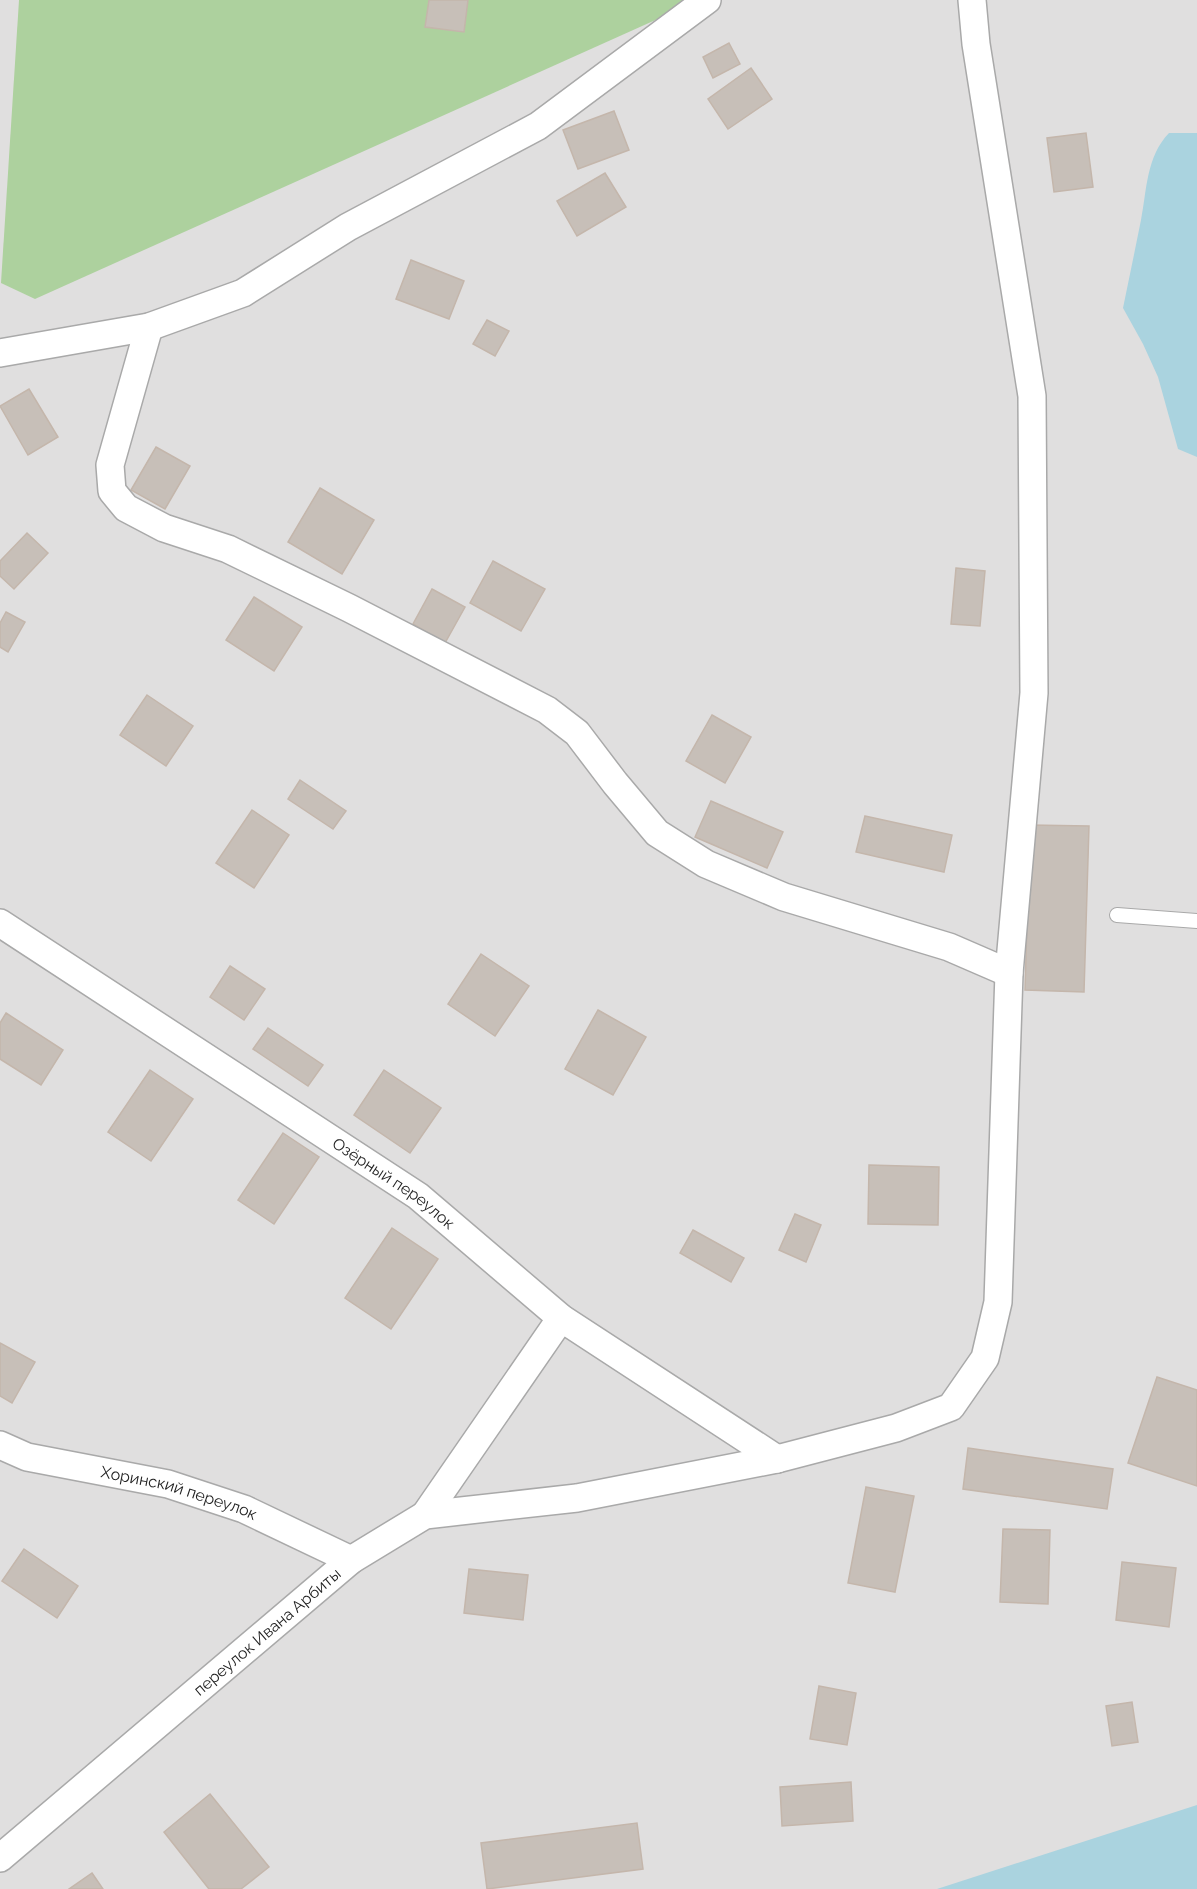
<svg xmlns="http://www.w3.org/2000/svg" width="1197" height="1889" font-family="Raleway,sans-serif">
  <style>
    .residential { fill: #e0dfdf }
    .forest { fill: #add19e }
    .water { fill: #aad3df }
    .building { fill: #c7bfb8; stroke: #c4b6ab; stroke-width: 1.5 }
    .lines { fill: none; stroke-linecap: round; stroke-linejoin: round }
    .lane-casing { stroke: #a9a9a9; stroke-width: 16 }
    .street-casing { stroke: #a9a9a9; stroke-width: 30 }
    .lane { stroke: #fff; stroke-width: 14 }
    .street { stroke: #fff; stroke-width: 27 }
    .labels { text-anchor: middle; stroke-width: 6; stroke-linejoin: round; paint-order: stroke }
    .street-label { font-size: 16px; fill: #222; stroke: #fff }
  </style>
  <rect width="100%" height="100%" fill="#f2efe9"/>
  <rect class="residential" x="0" y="0" width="1197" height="1889"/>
  <polygon class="forest" points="19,0 700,0 35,299 1,283"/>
  <g class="water">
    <path d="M1169,133H1197V457L1178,449L1158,377L1143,344L1123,308C1129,279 1135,250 1141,220C1147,190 1146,157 1169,133Z"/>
    <polygon points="1197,1805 1197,1889 937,1889"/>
  </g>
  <g class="building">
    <polygon points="429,0 468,0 464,32 425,27"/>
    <polygon points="729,43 740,64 713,78 703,57"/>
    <polygon points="751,68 772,99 728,129 708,99"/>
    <polygon points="614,111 629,150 578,169 563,130"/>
    <polygon points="1086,133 1093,187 1054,192 1047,138"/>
    <polygon points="605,173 626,207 577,236 557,201"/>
    <polygon points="411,260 464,281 449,319 396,299"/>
    <polygon points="487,320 509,331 495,356 473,344"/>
    <polygon points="29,389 58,437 28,455 0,406"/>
    <polygon points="156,447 190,466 165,509 131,490"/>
    <polygon points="320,488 374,520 342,574 288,542"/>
    <polygon points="27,533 48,553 14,589 0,576 0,561"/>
    <polygon points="493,561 545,589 521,631 470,603"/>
    <polygon points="956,568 985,571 980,626 951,624"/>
    <polygon points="432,589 465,607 445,643 413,624"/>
    <polygon points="254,597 302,627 274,671 226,640"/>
    <polygon points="6,612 25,622 8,652 0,647 0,623"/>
    <polygon points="147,695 193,726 166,766 120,735"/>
    <polygon points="712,715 751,737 725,783 686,761"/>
    <polygon points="300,780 346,811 333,829 288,799"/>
    <polygon points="711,801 783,832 767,868 695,837"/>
    <polygon points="252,810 289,835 254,888 216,863"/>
    <polygon points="865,816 952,835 944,872 856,852"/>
    <polygon points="1030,825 1089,826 1084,992 1025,990"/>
    <polygon points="481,954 529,986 495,1036 448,1004"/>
    <polygon points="230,966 265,989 244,1020 210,997"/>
    <polygon points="598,1010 646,1037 613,1095 565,1069"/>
    <polygon points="6,1013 63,1050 41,1085 0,1059 0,1023"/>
    <polygon points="268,1028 323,1065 308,1086 253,1049"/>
    <polygon points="150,1070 193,1099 151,1161 108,1132"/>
    <polygon points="384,1070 441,1108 410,1153 354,1115"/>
    <polygon points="283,1133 319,1157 274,1224 238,1200"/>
    <polygon points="869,1165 939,1167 938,1225 868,1224"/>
    <polygon points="795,1214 821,1225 806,1262 779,1250"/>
    <polygon points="392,1228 438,1259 391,1329 345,1298"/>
    <polygon points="693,1230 744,1258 731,1282 680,1253"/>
    <polygon points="0,1343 35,1362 12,1403 0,1396"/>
    <polygon points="1157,1377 1197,1390 1197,1486 1128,1463"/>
    <polygon points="968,1448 1113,1469 1107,1509 963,1489"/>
    <polygon points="866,1487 914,1496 895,1592 848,1583"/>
    <polygon points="1003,1529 1050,1530 1048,1604 1000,1602"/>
    <polygon points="24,1549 78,1586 57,1618 2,1581"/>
    <polygon points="1122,1562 1176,1568 1169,1627 1116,1620"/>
    <polygon points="469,1569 528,1575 523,1620 464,1613"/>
    <polygon points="819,1686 856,1693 847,1745 810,1739"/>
    <polygon points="1132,1702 1138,1742 1112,1746 1106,1706"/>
    <polygon points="851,1782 853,1821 782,1826 780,1787"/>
    <polygon points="210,1794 269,1867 241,1889 209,1889 164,1832"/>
    <polygon points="637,1823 643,1869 487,1889 481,1843"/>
    <polygon points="92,1873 103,1889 69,1889"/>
  </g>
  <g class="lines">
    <defs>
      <polyline id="lane" points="1117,915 1197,921"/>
      <g id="street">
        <polyline points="149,327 110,465 112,491 126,508 164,528 228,549 349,608 547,710 577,733 615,783 657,833 706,864 784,897 949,947 1009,973"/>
        <polyline points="0,353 149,327 243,293 348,227 538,126 707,0"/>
        <path id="s1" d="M0,923L418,1196L561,1318L777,1459"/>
        <path id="s2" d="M0,1445L27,1457L168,1484L244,1509L351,1560"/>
        <polyline points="425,1515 561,1318"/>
        <path id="s3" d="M0,1858L351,1560L425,1515L577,1498L777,1459L896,1428L951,1407L985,1358L998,1302L1009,973L1034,693L1032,396L976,44L972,0"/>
      </g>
    </defs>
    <use href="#lane" class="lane-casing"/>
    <use href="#street" class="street-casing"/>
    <use href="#lane" class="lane"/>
    <use href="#street" class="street"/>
  </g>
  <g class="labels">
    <g class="street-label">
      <text dy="6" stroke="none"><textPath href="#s1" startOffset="472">Озёрный переулок</textPath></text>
      <text dy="6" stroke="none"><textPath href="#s2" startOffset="186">Хоринский переулок</textPath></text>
      <text dy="6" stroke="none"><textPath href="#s3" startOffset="350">переулок Ивана Арбиты</textPath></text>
    </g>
  </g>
</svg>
